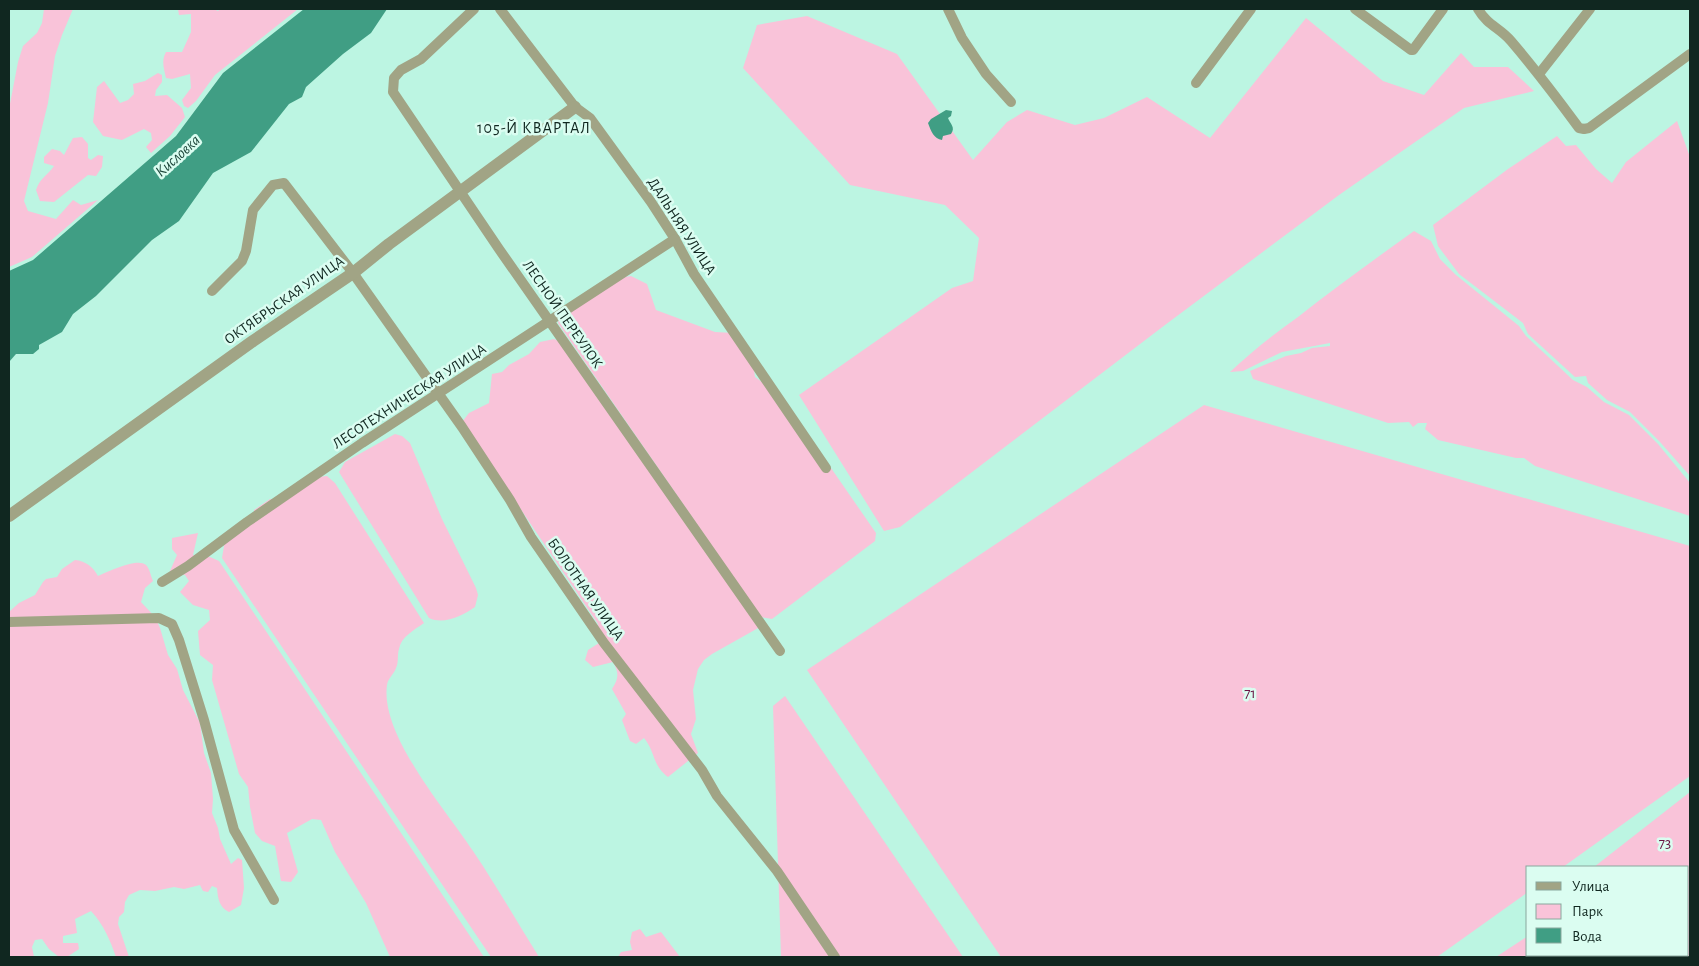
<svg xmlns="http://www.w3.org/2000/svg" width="1699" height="966" font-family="'Alegreya Sans',sans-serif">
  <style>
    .green { fill: #f9c3d9 }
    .water { fill: #409e84 }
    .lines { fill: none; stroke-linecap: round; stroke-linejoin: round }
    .minor { stroke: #a1a485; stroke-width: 10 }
    .tertiary { stroke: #a1a485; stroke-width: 12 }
    .labels { text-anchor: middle; stroke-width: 5; stroke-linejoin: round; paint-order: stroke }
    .street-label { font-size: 15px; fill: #102720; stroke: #dbfdf1 }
    .park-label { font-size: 15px; fill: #6a1443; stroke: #dbfdf1 }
    .neighbourhood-label { font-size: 16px; letter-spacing: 1px; fill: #102720; stroke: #dbfdf1 }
    .water-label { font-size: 16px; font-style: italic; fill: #1c4539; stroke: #dbfdf1 }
  </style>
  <rect width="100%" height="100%" fill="#bcf5e2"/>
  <g class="green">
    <polygon points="44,9 73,9 62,35 55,56 48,103 24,201 28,211 56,219 73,200 81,205 98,200 32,257 9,267 9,109 18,62 23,46 37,33 42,23"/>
    <path d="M178,9H214L218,11L220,9H298L215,75L196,101L188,108L184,106L182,100L191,88L190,74L172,79L166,78C164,69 161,61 166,52H182L191,32V14L179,15Z"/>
    <polygon points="807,16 897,54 973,160 1007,122 1027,110 1075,125 1104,118 1147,97 1210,138 1306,18 1383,81 1424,95 1461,53 1474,67 1508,67 1534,91 1464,108 1339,195 1165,325 900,527 884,531 799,395 952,288 973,281 979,238 945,205 850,185 743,68 757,25"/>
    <polygon points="158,73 162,75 162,82 156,90 155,96 167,95 182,108 185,117 170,136 151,153 146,147 152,140 151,133 144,129 122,140 103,136 93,122 97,87 104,81 120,103 128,100 134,94 133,84 145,81"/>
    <polygon points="1677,121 1690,157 1690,476 1660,442 1630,412 1607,400 1588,383 1586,376 1575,377 1528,334 1523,323 1459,274 1438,246 1433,225 1508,169 1557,136 1566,146 1576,145 1596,169 1612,183 1626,162"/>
    <path d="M82,137L88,144V158L91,160L98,155L103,156L102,167L96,176L88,175L54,202L40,201L36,190C40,178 47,176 54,166L44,163V157L52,149L60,151L64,155L73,138Z"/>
    <path d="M1414,231L1431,241L1440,259L1456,275L1519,326L1526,336L1573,380L1587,387L1604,402L1629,415L1658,444L1690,483V516L1535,466L1524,458H1516L1438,440L1425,429L1427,423H1418L1413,427L1409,422L1388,423L1253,379L1250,371L1286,356L1301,353L1312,348L1330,346V343L1282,352L1243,371L1230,372C1251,352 1274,334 1298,317C1336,287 1375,259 1414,231Z"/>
    <polygon points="631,276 647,284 656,310 715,332 734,333 752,356 755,377 766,385 777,390 876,533 875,541 772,619 761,617 558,323 561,310 620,278"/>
    <path d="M554,339L562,343L760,627L712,654L704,660L698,669L693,690L696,719L691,734L698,753L668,777C652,765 656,753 644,738L636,744L630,741L622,720L626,714L612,689C619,678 619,673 613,662L593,667L585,660L588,650L599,643L598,624L462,422L469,413L489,403L492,374L502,372L509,365L529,354L540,342Z"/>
    <polygon points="1204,405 1690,546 1690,776 1563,867 1528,867 1528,892 1437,957 1001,957 807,670"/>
    <path d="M395,434L402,436L410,443L442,519L476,588L478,595L475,607C462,616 444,625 429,618L339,472L345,462Z"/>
    <path d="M327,476L335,483L424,623C414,630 401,637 399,649C397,655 399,662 396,668C394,674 388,678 387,685C380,735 446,810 473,851C496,885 517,922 539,957H491L222,558L225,540L254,520V510L270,499L281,502L318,477Z"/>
    <polygon points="198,533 193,555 210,557 219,561 484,957 390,957 366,903 335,852 321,820 312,819 287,833 298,872 291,882 281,881 275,846 262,841 255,833 250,807 248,787 239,774 212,680 213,665 200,655 198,631 210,620 209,610 193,605 180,592 189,581 185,575 170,571 177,555 172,549 172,538"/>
    <path d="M75,560C86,561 93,567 98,576C108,572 139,556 147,566C150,570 151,577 153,581L145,588L141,602L155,617L160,628L168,655L177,669L183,690L200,723L204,753L211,773L213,799L212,813L218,828L220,839L231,864L238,858L242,860L244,888L241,905L229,912C219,907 218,899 217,888L212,886L208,892L203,891L200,885L184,889L174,887L155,891L140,890L129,895L125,902L124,912L119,917L118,924L129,957H116C110,940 104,925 91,911L75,919L77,933L63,936V943H78L79,949L67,957H59L49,949L42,939L35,940L32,947L34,957H9L10,611L19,603L35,595L43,582L46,579L57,577L62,569Z"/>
    <polygon points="785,696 963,957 781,957 773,706"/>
    <polygon points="1690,792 1690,957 1635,957 1633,955 1688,955 1688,867 1594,867"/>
    <polygon points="640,929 646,937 661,932 680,957 618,957 621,952 632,950 630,942 632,932"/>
    <polygon points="1528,936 1528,955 1602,955 1603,957 1496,957"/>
  </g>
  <g class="water">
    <polygon points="304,9 387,9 371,33 343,54 306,87 302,97 289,104 251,152 213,173 179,221 152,240 96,296 73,314 62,332 39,345 39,349 33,354 16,354 9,362 9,271 33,260 176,136 223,73"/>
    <path d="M946,110L952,111L951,116L948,118C950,124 956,127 951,134L943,136L942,140C934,139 931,131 928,123L931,119Z"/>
  </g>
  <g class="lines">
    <g class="minor">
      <polyline points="474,9 421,59 401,70 394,78 393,92 499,249 780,651"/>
      <polyline points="500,9 575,107 590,118 651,202 675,239 694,274 826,468"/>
      <polyline points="948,9 962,38 986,74 1011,102"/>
      <polyline points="1355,9 1411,50 1413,50 1443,9"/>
      <path d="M1478,9C1488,26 1499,27 1511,41C1535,69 1557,98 1579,128L1584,129L1589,128L1690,54"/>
      <polyline points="1539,74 1590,9"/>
      <polyline points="1196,83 1251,9"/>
      <polyline points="212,291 242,261 246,251 253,210 273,185 284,183 353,273 462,427 510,500 531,537 604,643 702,770 717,796 777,871 835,957"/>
      <polyline points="162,582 188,566 247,522 362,443 675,239"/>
      <polyline points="9,622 159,618 172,624 179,640 204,720 234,830 274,900"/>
    </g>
    <polyline class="tertiary" points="9,516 253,341 353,273 389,244 575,107"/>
  </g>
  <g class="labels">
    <g class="street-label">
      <text transform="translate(682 226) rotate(57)" y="5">ДАЛЬНЯЯ УЛИЦА</text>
      <text transform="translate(284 300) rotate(-35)" y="5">ОКТЯБРЬСКАЯ УЛИЦА</text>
      <text transform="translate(563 314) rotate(55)" y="5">ЛЕСНОЙ ПЕРЕУЛОК</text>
      <text transform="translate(409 396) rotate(-33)" y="5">ЛЕСОТЕХНИЧЕСКАЯ УЛИЦА</text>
      <text transform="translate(586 589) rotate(55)" y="5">БОЛОТНАЯ УЛИЦА</text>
    </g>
    <g class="park-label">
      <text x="1250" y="698">71</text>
      <text x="1665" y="848">73</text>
    </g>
    <g class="neighbourhood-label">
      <text x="534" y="133">105-Й КВАРТАЛ</text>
    </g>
    <g class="water-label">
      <text transform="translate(177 155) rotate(-42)" y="6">Кисловка</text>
    </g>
  </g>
  <rect width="1699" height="966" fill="none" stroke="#102720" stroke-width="20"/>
  <rect x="1526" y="866" width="162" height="90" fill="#dbfdf1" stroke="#8aa79d"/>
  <rect x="1536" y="882" width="25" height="8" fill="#a1a485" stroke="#8aa79d"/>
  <text x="1572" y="891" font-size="15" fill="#102720">Улица</text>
  <rect x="1536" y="904" width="25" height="15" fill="#f9c3d9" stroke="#8aa79d"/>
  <text x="1572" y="916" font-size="15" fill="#102720">Парк</text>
  <rect x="1536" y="928" width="25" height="15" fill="#409e84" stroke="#8aa79d"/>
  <text x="1572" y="941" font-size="15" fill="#102720">Вода</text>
</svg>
